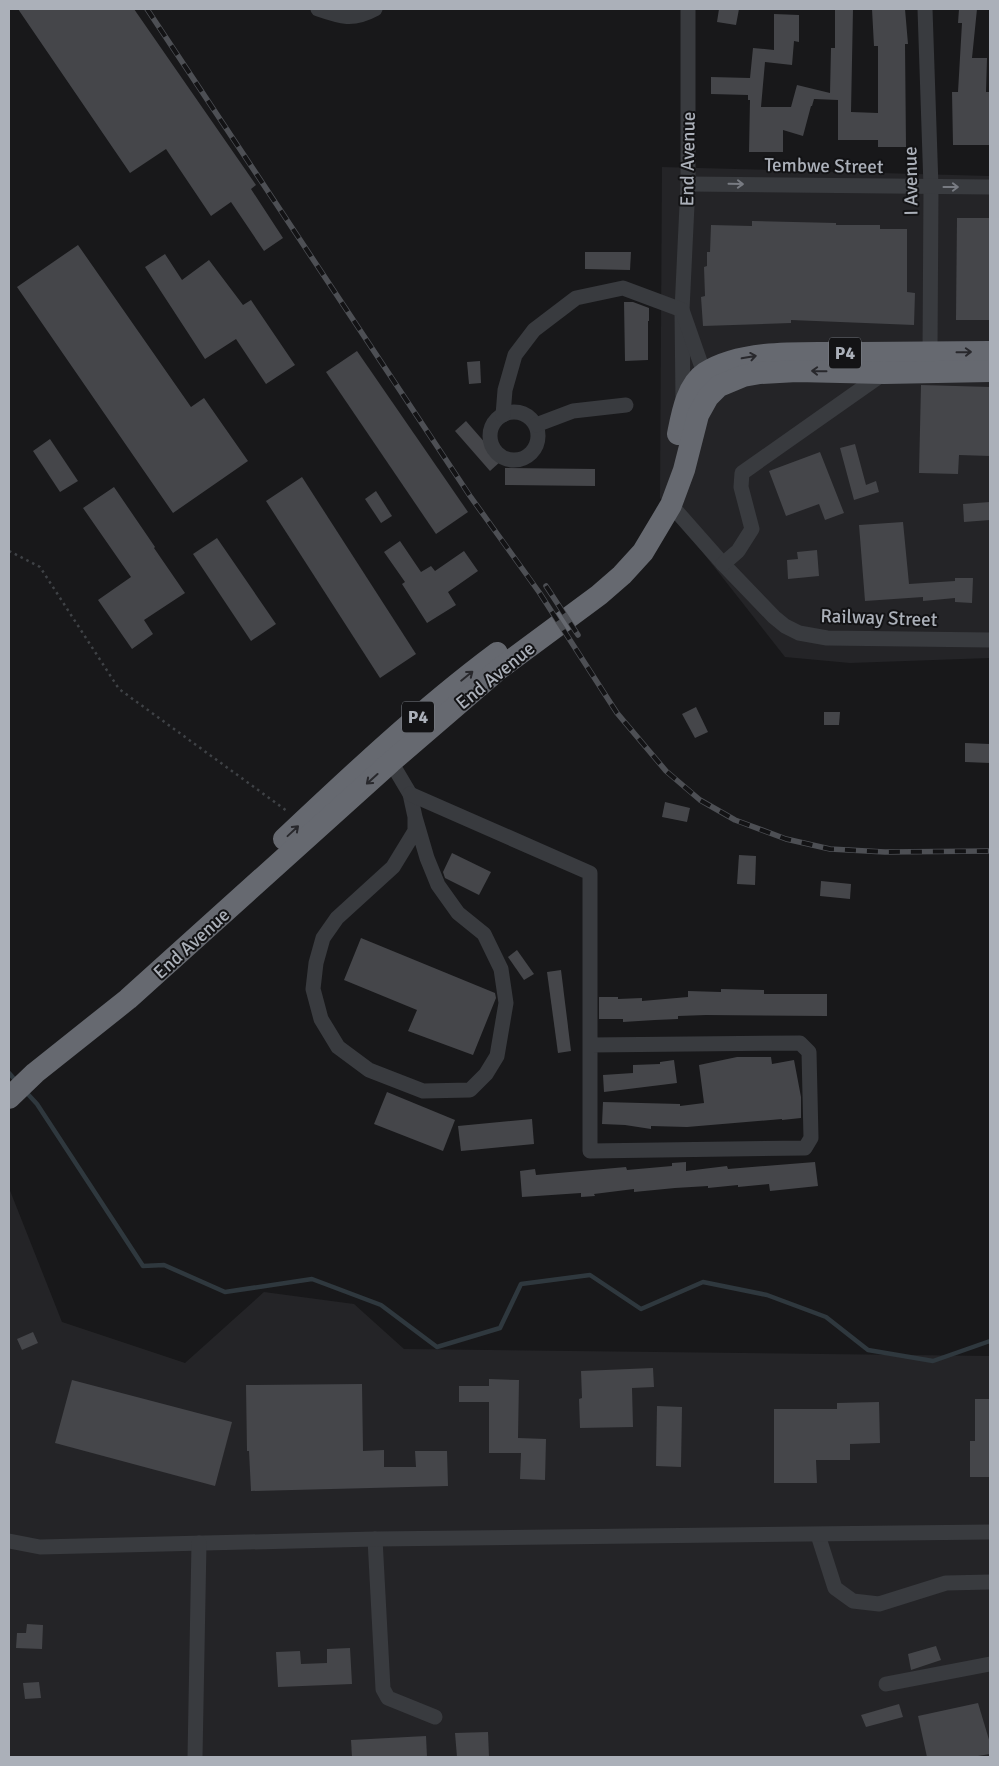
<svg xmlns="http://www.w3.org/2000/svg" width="999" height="1766" font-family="Signika,sans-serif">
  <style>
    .built { fill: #242427 }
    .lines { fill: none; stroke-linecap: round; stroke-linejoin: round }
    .stream { stroke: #2f383e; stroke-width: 4.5 }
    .building { fill: #45464a }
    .path { stroke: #3f4246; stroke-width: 2.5; stroke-dasharray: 2.5 4; stroke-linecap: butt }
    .minor { stroke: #393b3f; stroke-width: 15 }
    .highway { stroke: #666970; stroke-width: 22 }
    .rail-casing { stroke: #4d4f54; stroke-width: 5.5 }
    .rail { stroke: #131315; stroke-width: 4; stroke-dasharray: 11; stroke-linecap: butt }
    .oneway { stroke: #787b82 }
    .oneway2 { stroke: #28282c }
    .labels { text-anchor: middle; stroke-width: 4; stroke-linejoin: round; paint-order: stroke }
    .shield { fill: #131315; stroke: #7d8188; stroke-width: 1 }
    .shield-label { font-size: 18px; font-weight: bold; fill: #abb0b9 }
    .street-label { font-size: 19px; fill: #abb0b9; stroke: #131315 }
  </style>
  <rect width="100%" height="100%" fill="#18181a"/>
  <g class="built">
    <polygon points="662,167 990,176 990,658 850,663 785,657 660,498"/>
    <polygon points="9,1188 62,1322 185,1363 264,1292 354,1304 404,1349 990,1356 990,1757 9,1757"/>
  </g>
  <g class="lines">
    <g class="stream">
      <polyline points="9,1073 17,1082"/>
      <polyline points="25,1091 37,1104 143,1266 164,1265 225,1292 312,1279 381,1305 437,1347 500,1328 521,1284 590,1275 641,1309 703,1282 767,1295 826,1317 868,1350 933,1361 990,1341"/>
    </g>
  </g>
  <g class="building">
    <polygon points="18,9 134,9 256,185 251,189 283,238 264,251 231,202 211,216 166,149 130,173"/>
    <polygon points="719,9 739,9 736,25 717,22"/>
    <polygon points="835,9 853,9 851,112 878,113 878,46 874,46 872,9 905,9 908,44 905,44 906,147 878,147 878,140 838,140 838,100 814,99 812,106 811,106 803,136 783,130 783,152 749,152 750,100 748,100 748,95 711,94 711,77 750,78 753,48 774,50 774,14 799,15 799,42 794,41 792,65 765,62 761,107 791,107 797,85 830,93 831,48 835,48"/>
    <polygon points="959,9 977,9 972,58 987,58 986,92 990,92 990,145 953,145 952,92 958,92 962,23 958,23"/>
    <polygon points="957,218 990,218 990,320 956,320"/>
    <polygon points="752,221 836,223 836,225 880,225 880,229 907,229 907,292 915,293 914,325 791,320 791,323 703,326 701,297 705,296 704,267 707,266 707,252 710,252 711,225 752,226"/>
    <polygon points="78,245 191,407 204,398 248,461 173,513 17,287"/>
    <polygon points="585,252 631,252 630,270 585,269"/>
    <polygon points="165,254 182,280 209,260 243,305 251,300 295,365 266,384 236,339 205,359 145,267"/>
    <polygon points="624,302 633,302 649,308 649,321 648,321 648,360 625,361"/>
    <polygon points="357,351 468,512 436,534 326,372"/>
    <polygon points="480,361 481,383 469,384 467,362"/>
    <polygon points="921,385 990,387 990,456 959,455 958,474 919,473"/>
    <polygon points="466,421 501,461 490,471 455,431"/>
    <polygon points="50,439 78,481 60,492 33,451"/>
    <polygon points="855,444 866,485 876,481 879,492 854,500 840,448"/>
    <polygon points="820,452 844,513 825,520 819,504 786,516 769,471"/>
    <polygon points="505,468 595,469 595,486 505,485"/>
    <polygon points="302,477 416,654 380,678 266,501"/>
    <polygon points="114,487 155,547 154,548 185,593 144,620 153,634 132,649 98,600 131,577 83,508"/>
    <polygon points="376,491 392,516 381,523 365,499"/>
    <polygon points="990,502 990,520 964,522 963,504"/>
    <polygon points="903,522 909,584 955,581 955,578 973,578 972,603 955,602 955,598 923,601 923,597 865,601 859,525"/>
    <polygon points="217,538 276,624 251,641 193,554"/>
    <polygon points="400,541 421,572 431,566 435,571 464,551 478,571 448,592 456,605 427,623 402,584 405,582 384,552"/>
    <polygon points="817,550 819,576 788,579 787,560 798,559 797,552"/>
    <polygon points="696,707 708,732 695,738 682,714"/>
    <polygon points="824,712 840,712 839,725 824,725"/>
    <polygon points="965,743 990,744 990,763 965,762"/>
    <polygon points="665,802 690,808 687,822 662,817"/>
    <polygon points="452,853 491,872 479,895 445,878 443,872"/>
    <polygon points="739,855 756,856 755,885 737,884"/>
    <polygon points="821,881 851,884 850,899 820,896"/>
    <polygon points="361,938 495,993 496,998 473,1055 408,1031 417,1010 344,980"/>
    <polygon points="517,950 534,974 524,980 508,957"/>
    <polygon points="561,970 571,1051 558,1053 547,972"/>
    <polygon points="721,989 764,990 764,994 827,994 827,1016 706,1015 678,1016 678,1019 655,1020 623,1022 623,1019 599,1019 599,997 618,997 618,999 642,998 642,1001 688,997 688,991 721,992"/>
    <polygon points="737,1057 771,1057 772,1064 794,1060 801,1097 801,1118 782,1120 782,1119 687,1127 651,1126 651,1129 625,1125 602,1124 603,1102 680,1104 680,1106 704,1103 699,1065"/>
    <polygon points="674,1060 677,1083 604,1092 603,1075 633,1073 633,1065 660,1064 660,1062"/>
    <polygon points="387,1092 455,1120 443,1151 374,1124"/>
    <polygon points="532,1119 534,1144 461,1151 458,1126"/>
    <polygon points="686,1162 686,1171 727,1166 728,1169 815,1162 818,1186 770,1191 769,1184 738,1187 738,1185 708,1188 708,1186 675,1188 634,1192 634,1189 594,1194 595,1196 581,1197 581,1193 522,1197 520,1171 535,1169 536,1175 626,1167 627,1170 672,1166 672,1163"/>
    <polygon points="33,1332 38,1343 22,1350 17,1339"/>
    <polygon points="653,1368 654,1387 632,1388 633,1427 580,1428 579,1399 582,1398 581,1371"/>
    <polygon points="489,1379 519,1380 518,1438 546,1439 545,1480 520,1479 521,1453 489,1453 489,1402 459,1402 459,1386 489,1386"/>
    <polygon points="72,1380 232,1422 215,1486 55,1443"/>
    <polygon points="362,1384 363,1451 384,1450 384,1467 416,1467 415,1451 447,1451 448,1486 251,1491 249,1451 247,1451 246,1385"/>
    <polygon points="975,1399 990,1399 990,1477 970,1477 970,1441 975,1441"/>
    <polygon points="879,1402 880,1443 850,1444 850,1460 816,1460 817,1483 774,1483 774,1409 837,1409 837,1403"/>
    <polygon points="657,1406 682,1407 681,1467 656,1466"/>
    <polygon points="27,1624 43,1625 42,1649 16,1648 17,1633 26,1633"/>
    <polygon points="936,1646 941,1660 911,1670 908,1654"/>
    <polygon points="350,1648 352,1684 278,1687 276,1652 300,1651 301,1664 327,1663 327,1649"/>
    <polygon points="39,1682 41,1698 25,1699 23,1683"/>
    <polygon points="978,1703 990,1743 990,1754 972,1757 927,1757 918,1716"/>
    <polygon points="899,1704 903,1717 866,1727 861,1715"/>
    <polygon points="488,1732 489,1757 457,1757 455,1733"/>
    <polygon points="426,1736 427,1757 352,1757 351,1740"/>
  </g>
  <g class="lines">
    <polyline class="path" points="9,551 40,567 119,689 287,811"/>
    <g class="minor">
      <path d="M318,9C341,17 353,21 375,9"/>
      <polyline points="925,9 931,187 930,353"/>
      <polyline points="688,184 990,187"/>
      <polyline points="683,402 682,310 688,184 688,9"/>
      <circle cx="514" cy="436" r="24"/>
      <polyline points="503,415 505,390 515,355 534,330 576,298 623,288 682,310 704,373 710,379"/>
      <polyline points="536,425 573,411 626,405"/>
      <polyline points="671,505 723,564 774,617 785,626 799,633 827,638 990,640"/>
      <polyline points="723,564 738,551 752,529 741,487 742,473 884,373"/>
      <polyline points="391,762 410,794 415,817 415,831 393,867 337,918 323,938 316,963 313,989 321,1019 338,1047 369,1070 423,1091 470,1090 486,1074 497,1056 506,1003 501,969 484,934 458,913 438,885 427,858 415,817"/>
      <polyline points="410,794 590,873 590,1151 805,1148 811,1138 809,1052 800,1043 590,1045"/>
      <polyline points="818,1535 835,1588 853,1601 879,1604 946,1583 990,1582"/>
      <polyline points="375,1539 383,1689 388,1698 435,1717"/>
      <polyline points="9,1541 40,1547 375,1539 990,1532"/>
      <polyline points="886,1684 990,1664"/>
      <polyline points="195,1757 199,1543"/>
    </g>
    <g class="highway">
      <path d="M678,434C682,414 687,385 705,373C745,347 815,354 861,353C904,353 947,352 990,352"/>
      <path d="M284,839C353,774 422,709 497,653"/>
      <polyline points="9,1098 35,1073 128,999 391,762 462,701 499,669 599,595 622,575 643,552 671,505 684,470 698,415 708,397 719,386 743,376 760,373 797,371 884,373 990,371"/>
    </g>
    <defs>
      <g id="rail">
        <polyline points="147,9 470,496 539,592 617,713 666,771 700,800 735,820 786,839 830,849 885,852 990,851"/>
        <polyline points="546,586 578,635"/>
      </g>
    </defs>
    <use href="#rail" class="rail-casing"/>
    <use href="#rail" class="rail"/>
  </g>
  <defs><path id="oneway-shaft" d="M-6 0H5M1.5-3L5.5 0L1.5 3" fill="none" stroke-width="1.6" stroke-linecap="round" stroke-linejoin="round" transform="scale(1.25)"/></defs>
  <g class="oneway">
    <use href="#oneway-shaft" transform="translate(736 184) rotate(1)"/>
    <use href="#oneway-shaft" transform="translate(951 187)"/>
  </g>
  <g class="oneway2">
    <use href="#oneway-shaft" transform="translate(964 352) rotate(-1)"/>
    <use href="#oneway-shaft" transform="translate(749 357) rotate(-10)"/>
    <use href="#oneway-shaft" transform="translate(819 371) rotate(-179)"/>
    <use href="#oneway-shaft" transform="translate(467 676) rotate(-39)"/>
    <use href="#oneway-shaft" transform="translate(372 779) rotate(138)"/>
    <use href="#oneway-shaft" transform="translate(293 831) rotate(-43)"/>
  </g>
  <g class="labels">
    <g class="shield">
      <rect x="829" y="337.5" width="32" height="31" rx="4"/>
      <rect x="402" y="701.5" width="32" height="31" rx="4"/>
    </g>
    <g class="shield-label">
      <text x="845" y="359">P4</text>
      <text x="418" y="723">P4</text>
    </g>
    <g class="street-label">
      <text transform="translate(687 159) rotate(-89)" y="7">End Avenue</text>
      <text transform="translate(824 165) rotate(1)" y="7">Tembwe Street</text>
      <text transform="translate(910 181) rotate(-91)" y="7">I Avenue</text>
      <text transform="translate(879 617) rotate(2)" y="7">Railway Street</text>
      <text transform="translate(495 675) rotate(-39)" y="7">End Avenue</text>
      <text transform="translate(191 943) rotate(-42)" y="7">End Avenue</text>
    </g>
  </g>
  <rect width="999" height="1766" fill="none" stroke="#abb0b9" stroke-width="20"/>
</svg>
